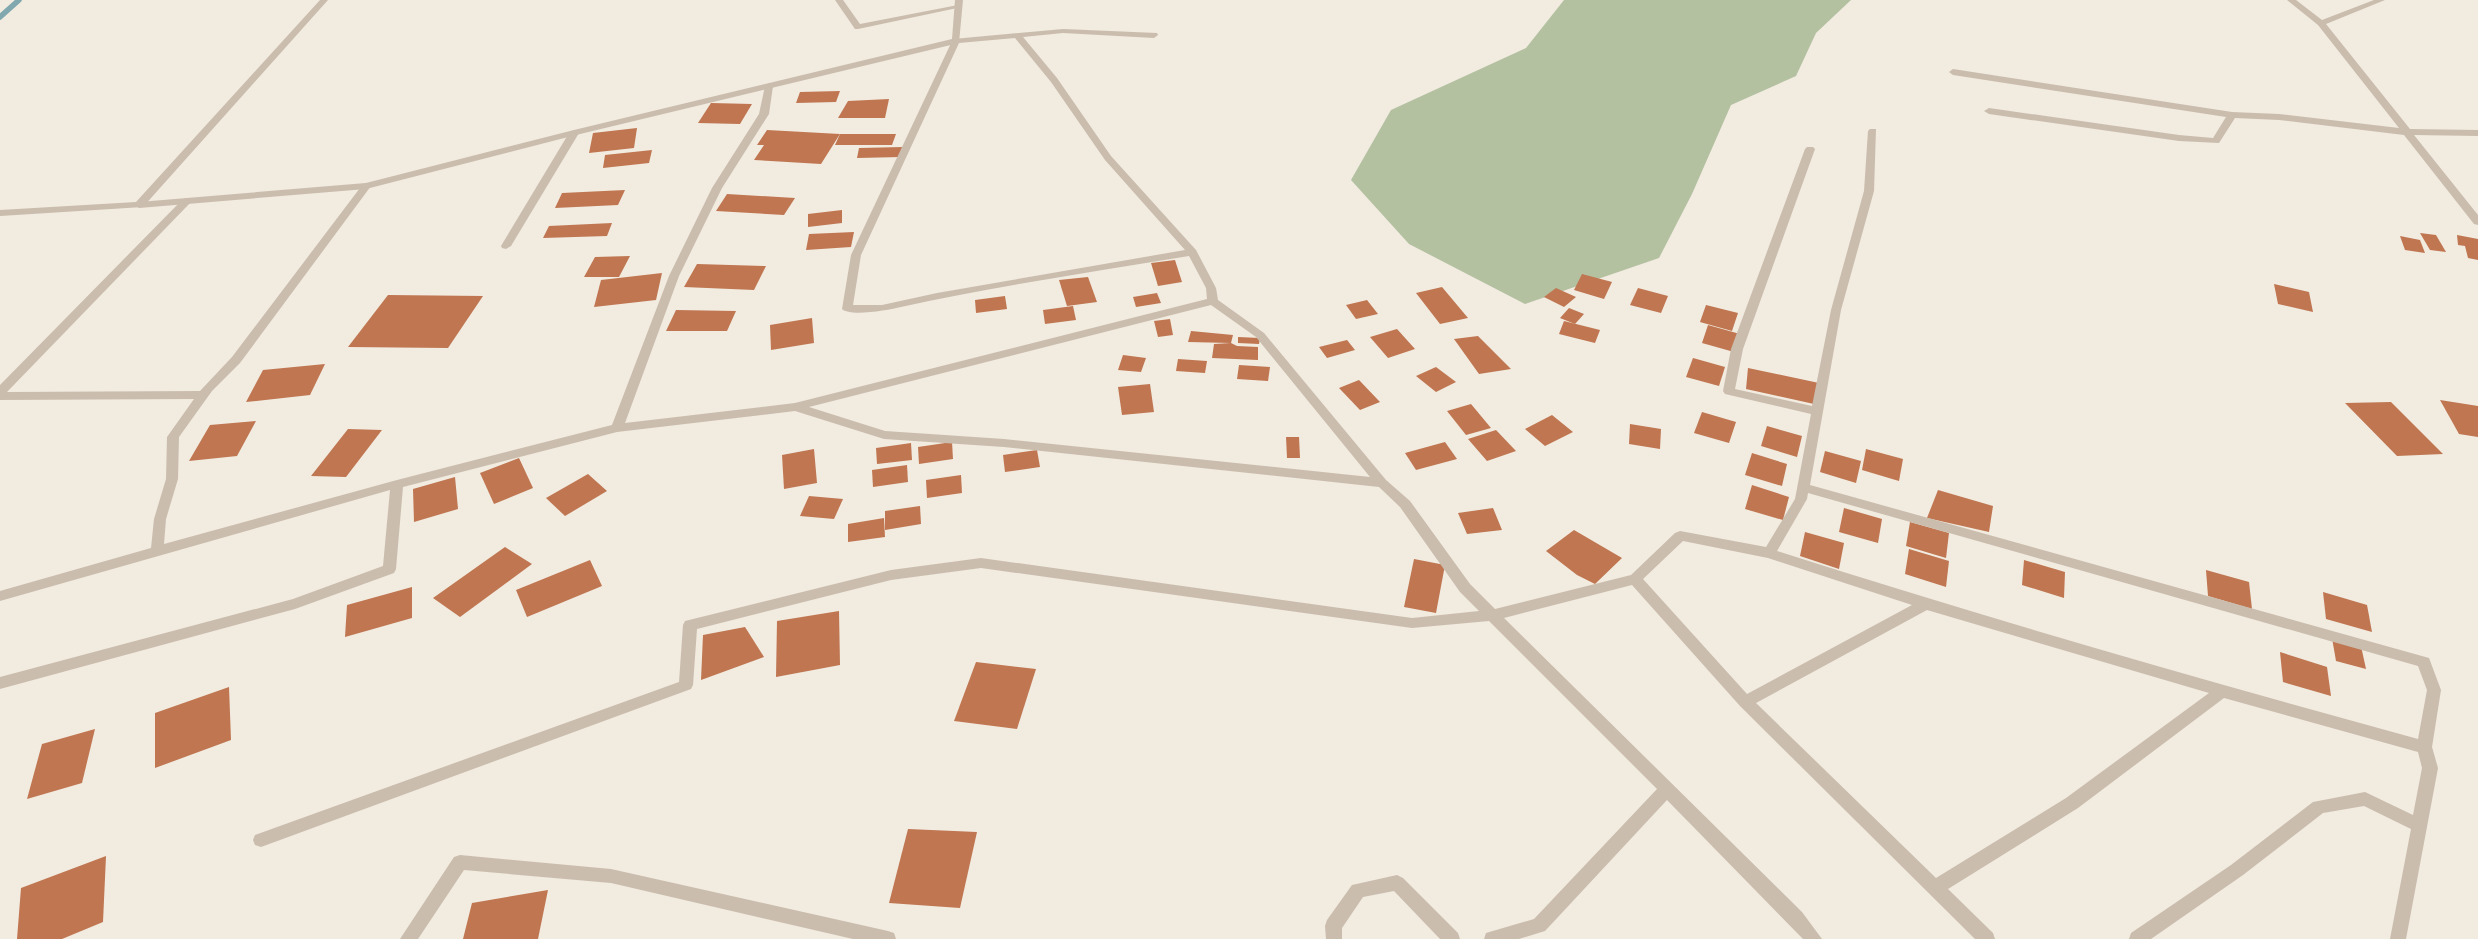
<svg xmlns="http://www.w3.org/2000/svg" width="2478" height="939" font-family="Arial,sans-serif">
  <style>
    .green { fill: #b3c1a1 }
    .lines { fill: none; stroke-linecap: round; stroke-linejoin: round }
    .stream { stroke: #81a8ae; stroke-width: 5.5 }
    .building { fill: #bf7651 }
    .minor { fill: #cabdad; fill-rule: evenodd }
    .tertiary { fill: #cabdad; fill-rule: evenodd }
  </style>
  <rect width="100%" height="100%" fill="#f2ebe0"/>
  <polygon class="green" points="1564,0 1851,0 1816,33 1796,76 1731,105 1692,194 1659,258 1525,304 1409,244 1351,180 1391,110 1526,48"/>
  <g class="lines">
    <polyline class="stream" points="0,17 19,0"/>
  </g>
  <g class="building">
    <polygon points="840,91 836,102 796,103 800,92"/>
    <polygon points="889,99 885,118 838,118 848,101"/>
    <polygon points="711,103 752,104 740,124 698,123"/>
    <polygon points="637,128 634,148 589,153 593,133"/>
    <polygon points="767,130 840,134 821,164 754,160 764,145 757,145"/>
    <polygon points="840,134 896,134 892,145 835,145"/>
    <polygon points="903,147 901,157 857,158 859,148"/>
    <polygon points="652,150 649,163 603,168 605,155"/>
    <polygon points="625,190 618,205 555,208 562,193"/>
    <polygon points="727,194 795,198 784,215 716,211"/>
    <polygon points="842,210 842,223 808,227 808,214"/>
    <polygon points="612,223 607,236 543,238 549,226"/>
    <polygon points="854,232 851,247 806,250 809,234"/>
    <polygon points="2420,233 2436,235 2446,252 2430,250"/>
    <polygon points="2457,235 2478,239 2478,260 2468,258 2465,246 2458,245"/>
    <polygon points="2400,236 2420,240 2425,253 2405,250"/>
    <polygon points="630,256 619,277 584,277 595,257"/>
    <polygon points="1175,260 1182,282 1158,286 1151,263"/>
    <polygon points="697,264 766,266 754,290 684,287"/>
    <polygon points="662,273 656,300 594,307 601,280"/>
    <polygon points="1582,274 1612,282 1604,299 1574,290"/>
    <polygon points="1088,277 1097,302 1067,306 1059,280"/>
    <polygon points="2274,284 2309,292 2313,312 2278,304"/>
    <polygon points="1442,287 1468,318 1440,324 1416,293"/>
    <polygon points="1556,288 1576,297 1564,307 1544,297"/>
    <polygon points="1638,288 1668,296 1661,313 1630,305"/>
    <polygon points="1157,293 1161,303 1136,307 1133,297"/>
    <polygon points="388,295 483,296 448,348 348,347"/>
    <polygon points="1005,296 1007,309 976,313 975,300"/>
    <polygon points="1367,300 1378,314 1356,319 1346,305"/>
    <polygon points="1706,305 1738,313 1732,331 1700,322"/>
    <polygon points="1073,306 1076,320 1045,324 1043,310"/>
    <polygon points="1569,308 1584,314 1575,324 1560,318"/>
    <polygon points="676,310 736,311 727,331 666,331"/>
    <polygon points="812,318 814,343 771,350 770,325"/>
    <polygon points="1170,319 1173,335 1158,337 1154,321"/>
    <polygon points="1564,321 1600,330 1595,343 1559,334"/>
    <polygon points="1708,325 1740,334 1734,352 1702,343"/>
    <polygon points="1397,329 1415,349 1388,358 1370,337"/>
    <polygon points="1191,331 1233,335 1231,343 1188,342"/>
    <polygon points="1478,336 1511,369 1479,374 1454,339"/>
    <polygon points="1238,337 1260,338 1259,344 1238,343"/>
    <polygon points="1347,340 1355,350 1327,358 1319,347"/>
    <polygon points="1231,343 1237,346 1258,347 1258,360 1212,358 1214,344"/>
    <polygon points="1123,355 1146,358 1141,372 1118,370"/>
    <polygon points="1693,358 1725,367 1719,386 1686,377"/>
    <polygon points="1178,359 1207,361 1205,373 1176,371"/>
    <polygon points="325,364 310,395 246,402 263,370"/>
    <polygon points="1239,365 1270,367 1268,381 1237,379"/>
    <polygon points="1436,367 1456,382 1436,392 1416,376"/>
    <polygon points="1748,368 1819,383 1814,404 1746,389"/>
    <polygon points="1359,380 1380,402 1360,410 1339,388"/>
    <polygon points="1150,384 1154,412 1122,415 1118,387"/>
    <polygon points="2440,400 2478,406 2478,437 2459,434"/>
    <polygon points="2391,402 2443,454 2397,456 2345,403"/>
    <polygon points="1471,404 1491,428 1466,435 1447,411"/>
    <polygon points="1702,412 1736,422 1729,443 1694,433"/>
    <polygon points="1552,415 1573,432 1545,446 1525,429"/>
    <polygon points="256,421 237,456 189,461 210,425"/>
    <polygon points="1630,424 1661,429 1660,449 1629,444"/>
    <polygon points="1767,426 1802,436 1797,457 1761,446"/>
    <polygon points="348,429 382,430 346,477 311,476"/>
    <polygon points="1496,430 1516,451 1487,461 1468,439"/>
    <polygon points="1286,437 1299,437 1300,458 1287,458"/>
    <polygon points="952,442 953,459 919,464 918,447"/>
    <polygon points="1445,442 1457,459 1416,470 1405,453"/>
    <polygon points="911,443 912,460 877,464 876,448"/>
    <polygon points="814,449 817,483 784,489 782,455"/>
    <polygon points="1866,449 1903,459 1899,481 1862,470"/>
    <polygon points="1037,450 1040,467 1005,472 1003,455"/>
    <polygon points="1825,451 1861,461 1856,483 1820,472"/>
    <polygon points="1752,453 1787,464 1782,486 1745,475"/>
    <polygon points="519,458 533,488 494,504 480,473"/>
    <polygon points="907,465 908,482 873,487 872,470"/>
    <polygon points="588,474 607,491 565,516 546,498"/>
    <polygon points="961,475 962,493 927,498 926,480"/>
    <polygon points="455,477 458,509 414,522 413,489"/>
    <polygon points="1752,485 1789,497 1783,520 1745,509"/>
    <polygon points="1938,490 1993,506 1989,532 1927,518"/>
    <polygon points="809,496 843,499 834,519 800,516"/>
    <polygon points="920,506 921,524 885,530 885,511"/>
    <polygon points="1493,508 1502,530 1467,534 1458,513"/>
    <polygon points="1844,508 1882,519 1878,543 1839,532"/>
    <polygon points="884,518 885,537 848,542 848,524"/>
    <polygon points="1910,522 1949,533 1946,558 1906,546"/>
    <polygon points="1574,530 1622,558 1595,584 1577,575 1546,551"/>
    <polygon points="1805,532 1844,543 1839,569 1800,556"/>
    <polygon points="505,547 532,564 460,617 433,598"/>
    <polygon points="1909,549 1949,561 1946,587 1905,574"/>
    <polygon points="1414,559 1445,565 1436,613 1404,607"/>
    <polygon points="590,560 602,586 527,617 516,590"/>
    <polygon points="2024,560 2065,572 2064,598 2022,585"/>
    <polygon points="2206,570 2249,582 2252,609 2208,596"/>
    <polygon points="412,587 412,618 345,637 347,605"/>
    <polygon points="2323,592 2367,605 2372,632 2326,619"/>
    <polygon points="839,611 840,665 776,677 777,621"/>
    <polygon points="745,627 764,657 701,680 703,635"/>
    <polygon points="2332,638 2361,646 2366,669 2336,661"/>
    <polygon points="2280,652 2327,667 2331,696 2283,682"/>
    <polygon points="976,662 1036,669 1017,729 954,721"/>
    <polygon points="229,687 231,740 155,768 155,713"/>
    <polygon points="95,729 82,783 27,799 42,744"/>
    <polygon points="908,829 977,832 960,908 889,903"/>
    <polygon points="106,856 103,922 62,939 17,939 21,888"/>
    <polygon points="548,890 538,939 463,939 472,903"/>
  </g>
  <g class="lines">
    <g class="minor">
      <polygon points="320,0 328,0 143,207 0,216 0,210 136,202"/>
      <polygon points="835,0 843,0 860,24 958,5 962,7 858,29 855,29"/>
      <polygon points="2287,0 2296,0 2322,20 2374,0 2385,0 2326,24 2410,129 2478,130 2478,136 2414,135 2478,215 2478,225 2474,224 2404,135 2279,120 2235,118 2219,143 2179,141 1989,114 1984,111 1989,108 2179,135 2213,138 2226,117 1953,75 1949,72 1953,69 2232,112 2279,114 2399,128 2318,25"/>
      <path d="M1063,29L1157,33L1158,35L1154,38L1063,33L1023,37L1057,78L1111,156L1196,250L1216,288L1218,300L1264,333L1386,480L1410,501L1470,584L1495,609L1631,575L1675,533L1680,531L1766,547L1795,499L1811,414L1725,394L1723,391L1731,349L1805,149L1807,147H1813L1815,149L1743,349L1735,389L1812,406L1831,310L1864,191L1868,131L1870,129H1876L1874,191L1841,310L1810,485L2429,658L2441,690L2432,747L2438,768L2406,939H2390L2411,829L2364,806L2323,813L2243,875L2151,939H2129L2131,933L2231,865L2313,802L2365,792L2413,815L2422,768L2418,752L2224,698L2078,808L1948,889L1993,933L1995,939H1975L1740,706L1632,585L1504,618L1802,912L1822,939H1803L1667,800L1545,931L1519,939H1484L1486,933L1534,919L1657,789L1489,621L1412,628L981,568L891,580L697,629L693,685L691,689L261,847L255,845L253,840L255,835L679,682L683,625L685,621L891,570L981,558L1412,618L1479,611L1460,592L1400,507L1379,487L1004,447L884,439L795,411L617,432L403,487L396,569L394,573L295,609L0,689V677L293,599L383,566L390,490L0,601V591L151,548L154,519L166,479L167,437L194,399L0,400V385L183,199L187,198L192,201L7,392L200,391L232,357L363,184L366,183L371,186L240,363L212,391L179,437L178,479L166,519L164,544L397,480L612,425L669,276L712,188L759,114L765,86L769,83L773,86L769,114L722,188L679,276L625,423L795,403L1207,299L1206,288L1189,256C1093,272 996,286 901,307C889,310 850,317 842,309L851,255L953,39ZM1015,38L1051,82L1105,160L1185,250L937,293L882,305H853L861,255L959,43ZM1211,305L1256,337L1370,477L1004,439L885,431L809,407ZM1808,493L2418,666L2427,690L2418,739C2203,680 1989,619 1777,551L1807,499ZM1683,541L1768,558L1912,605L1747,694L1643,579ZM1927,610L2209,693L2066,798L1936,878L1756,703Z"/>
      <polygon points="574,130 579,133 511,246 506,249 502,248 501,246 569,133"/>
      <polygon points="460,855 611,869 888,931 894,933 896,939 853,939 611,883 464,870 418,939 400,939 454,857"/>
      <polygon points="1397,875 1403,878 1458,933 1460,939 1440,939 1394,891 1363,897 1342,928 1342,939 1326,939 1325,926 1327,920 1352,885"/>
    </g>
    <polygon class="tertiary" points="955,0 963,0 959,43 576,135 366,189 139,208 134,205 139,202 366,183 574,130 952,39"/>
  </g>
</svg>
